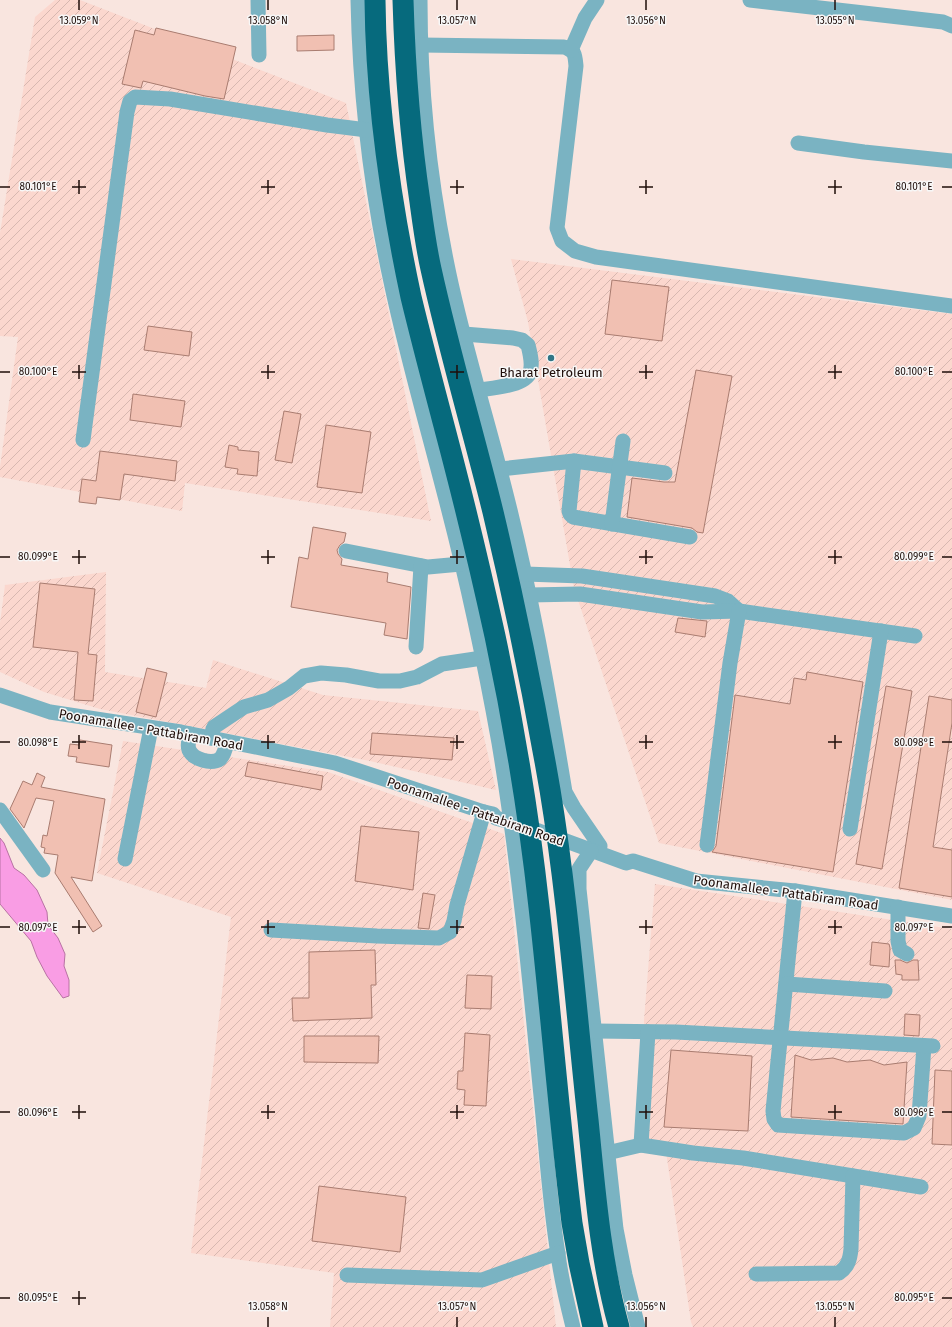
<svg xmlns="http://www.w3.org/2000/svg" width="952" height="1327" font-family="'Fira Sans',sans-serif">
  <style>
    .industrial { fill: url(#industrial-furrows) }
    .water { fill: #f99de4; stroke: #b872a3 }
    .building { fill: #f1c0b2; stroke: #a97c70 }
    .lines { fill: none; stroke-linecap: round; stroke-linejoin: round }
    .minor { stroke: #7ab3c2; stroke-width: 15 }
    .highway { stroke: #066a7d; stroke-width: 21 }
    .ticks { fill: none; stroke: #1f0e0a; stroke-width: 1.5 }
    .poi-dot { fill: #317585; stroke: #f7f7f7; stroke-width: 1.5 }
    .labels { text-anchor: middle; stroke-width: 3; stroke-linejoin: round; paint-order: stroke }
    .poi-label { font-size: 13px; fill: #1f0e0a; stroke: #f7f7f7 }
    .street-label { font-size: 13px; fill: #1f0e0a; stroke: #f7f7f7 }
    .ticks-label { font-size: 10px; text-anchor: middle; fill: #1f0e0a; stroke: #f7f7f7; stroke-width: 3; stroke-linejoin: round; paint-order: stroke }
  </style>
  <defs>
    <pattern id="industrial-furrows" width="10" height="10" patternUnits="userSpaceOnUse"><rect width="10" height="10" fill="#fbd7ce"/><path d="M-1 1l2-2M0 10L10 0M9 11l2-2" fill="none" stroke="#d7b7b0"/></pattern>
  </defs>
  <rect width="100%" height="100%" fill="#f9e5df"/>
  <g class="industrial">
    <polygon points="55,0 80,0 346,103 431,521 185,483 182,511 0,477 0,467 18,337 0,336 0,233 35,17"/>
    <polygon points="511,259 952,314 952,900 659,843 574,588 528,322"/>
    <polygon points="106,572 105,672 206,688 213,660 323,695 478,711 496,790 370,761 100,709 44,692 0,672 0,623 5,585"/>
    <polygon points="123,741 328,772 504,834 556,1327 330,1327 334,1273 191,1253 231,917 97,873"/>
    <polygon points="655,884 952,929 952,1327 693,1327 691,1322 665,1145 644,1137 644,1020"/>
  </g>
  <polygon class="water" points="0,838 4,843 14,868 24,875 37,890 47,912 48,925 58,938 65,954 64,966 69,980 69,996 63,998 47,976 37,957 31,941 0,904"/>
  <g class="building">
    <polygon points="156,28 236,47 224,99 205,96 143,81 141,88 122,84 135,30 154,35"/>
    <polygon points="334,35 334,50 297,51 297,36"/>
    <polygon points="612,280 669,287 662,341 605,334"/>
    <polygon points="148,326 192,332 189,356 144,350"/>
    <polygon points="696,370 732,376 703,533 697,532 692,528 627,517 632,478 664,482 675,482"/>
    <polygon points="133,394 185,401 181,427 130,420"/>
    <polygon points="284,411 301,414 292,463 275,460"/>
    <polygon points="326,425 371,432 362,493 317,487"/>
    <polygon points="229,445 238,447 238,450 259,452 257,476 237,474 238,469 225,467"/>
    <polygon points="100,451 177,461 175,481 124,474 120,500 97,497 96,504 79,502 82,479 96,481"/>
    <polygon points="313,527 346,533 344,542 340,545 337,550 338,554 342,559 341,565 388,573 387,582 411,587 407,639 384,635 386,623 291,607 299,557 308,559"/>
    <polygon points="40,583 95,589 88,654 97,655 93,701 74,700 78,652 33,647"/>
    <polygon points="678,618 707,621 705,637 675,632"/>
    <polygon points="147,668 167,673 156,717 136,712"/>
    <polygon points="807,672 863,682 833,872 712,852 716,846 735,695 790,704 794,678 806,680"/>
    <polygon points="886,686 912,691 882,869 856,864"/>
    <polygon points="929,696 952,700 952,723 933,847 952,850 952,897 899,888"/>
    <polygon points="372,733 454,738 452,760 370,754"/>
    <polygon points="80,740 112,745 109,767 76,762 77,757 68,756 70,744 79,745"/>
    <polygon points="248,762 323,776 321,790 245,776"/>
    <polygon points="37,773 45,777 41,787 105,799 92,881 71,877 102,926 93,932 55,873 58,855 44,853 45,848 41,847 43,835 47,836 54,801 36,798 24,828 10,809 23,781 32,785"/>
    <polygon points="361,826 419,832 413,890 355,881"/>
    <polygon points="423,893 435,895 429,929 418,928"/>
    <polygon points="872,942 889,944 890,948 889,967 870,965"/>
    <polygon points="375,950 376,985 371,985 372,1018 293,1021 292,998 309,998 309,952"/>
    <polygon points="895,960 900,960 907,963 913,960 918,960 919,980 902,980 902,975 896,974"/>
    <polygon points="467,975 492,976 491,1009 465,1008"/>
    <polygon points="905,1014 920,1015 919,1036 904,1035"/>
    <polygon points="465,1033 490,1035 486,1106 464,1105 465,1090 457,1089 458,1071 463,1071"/>
    <polygon points="304,1036 379,1036 378,1063 304,1062"/>
    <polygon points="671,1050 752,1056 748,1131 664,1127"/>
    <polygon points="795,1055 811,1060 833,1058 847,1062 870,1060 884,1065 907,1062 903,1124 791,1117"/>
    <polygon points="935,1070 952,1071 952,1145 932,1144"/>
    <polygon points="319,1186 406,1197 400,1252 312,1241"/>
  </g>
  <g class="lines">
    <g class="minor">
      <polyline points="258,0 259,55"/>
      <path d="M358,0C360,95 371,190 391,282C406,353 426,422 444,492C466,575 484,659 499,743C518,857 529,971 540,1086C546,1142 549,1199 558,1254C561,1279 567,1303 573,1327"/>
      <path d="M420,0C420,92 430,184 449,274C464,345 486,415 504,486C530,587 548,689 565,792L574,808L600,846"/>
      <polyline points="750,0 943,22 952,26"/>
      <path d="M421,45L564,47C575,51 575,54 576,66L557,228L562,241L575,251L596,257L952,306"/>
      <polyline points="571,50 585,18 597,0"/>
      <polyline points="798,143 864,152 952,161"/>
      <path d="M464,334L513,338L522,340L528,345C530,353 533,364 530,372C525,386 492,388 479,390"/>
      <polyline points="83,440 127,112 130,101 135,97 170,99 327,125 367,130"/>
      <polyline points="574,461 665,473"/>
      <polyline points="500,469 574,461 569,511 570,514 573,517 690,537"/>
      <polyline points="612,524 623,441"/>
      <polyline points="346,551 428,567 461,564"/>
      <polyline points="525,574 582,576 715,596 728,601 739,611"/>
      <polyline points="529,595 580,594 702,612 739,611 915,636"/>
      <polyline points="416,647 421,566"/>
      <polyline points="0,695 50,712 181,732 335,763 484,812 493,814 496,818 528,827 626,863 633,861 696,881 795,891 952,916"/>
      <path d="M190,734C189,739 187,745 189,750C193,759 211,765 220,759C224,755 226,747 227,742"/>
      <polyline points="211,738 213,729 214,727 244,707 268,700 289,688 304,676 321,673 346,675 379,681 400,681 417,677 442,664 482,658"/>
      <polyline points="0,810 43,870"/>
      <polyline points="850,829 881,631"/>
      <polyline points="707,845 730,663 739,611"/>
      <polyline points="591,851 579,869 579,889 616,1229 625,1275 638,1327"/>
      <polyline points="125,859 151,728"/>
      <polyline points="795,891 773,1111 774,1119 778,1125 904,1133 914,1128 919,1116 924,1046"/>
      <polyline points="898,907 898,941 900,950 907,954"/>
      <polyline points="271,930 377,936 439,938 450,932 454,921 457,905 484,812"/>
      <polyline points="787,984 885,991"/>
      <polyline points="595,1031 676,1032 933,1046"/>
      <polyline points="641,1145 648,1032"/>
      <polyline points="607,1153 641,1145 693,1153 743,1158 921,1187"/>
      <path d="M756,1274L839,1273C848,1267 850,1259 851,1249L853,1176"/>
      <polyline points="347,1275 482,1280 558,1253"/>
    </g>
    <g class="highway">
      <path d="M375,0C376,100 390,199 411,297C424,351 439,406 453,460C468,518 482,577 495,636C514,725 529,816 539,907C551,1012 559,1118 572,1223L579,1263L593,1327"/>
      <path d="M403,0C405,68 410,135 420,202C423,224 426,247 431,269C449,351 473,431 493,512C515,604 534,697 550,790C568,899 576,1010 588,1120C595,1189 600,1259 619,1327"/>
    </g>
  </g>
  <path class="ticks" d="M79,0V10M268,0V10M457,0V10M646,0V10M835,0V10M79,180V194M268,180V194M457,180V194M646,180V194M835,180V194M0,187H10M72,187H86M261,187H275M450,187H464M639,187H653M828,187H842M942,187H952M79,365V379M268,365V379M457,365V379M646,365V379M835,365V379M0,372H10M72,372H86M261,372H275M450,372H464M639,372H653M828,372H842M942,372H952M79,550V564M268,550V564M457,550V564M646,550V564M835,550V564M0,557H10M72,557H86M261,557H275M450,557H464M639,557H653M828,557H842M942,557H952M79,735V749M268,735V749M457,735V749M646,735V749M835,735V749M0,742H10M72,742H86M261,742H275M450,742H464M639,742H653M828,742H842M942,742H952M79,920V934M268,920V934M457,920V934M646,920V934M835,920V934M0,927H10M72,927H86M261,927H275M450,927H464M639,927H653M828,927H842M942,927H952M79,1105V1119M268,1105V1119M457,1105V1119M646,1105V1119M835,1105V1119M0,1112H10M72,1112H86M261,1112H275M450,1112H464M639,1112H653M828,1112H842M942,1112H952M79,1291V1305M0,1298H10M72,1298H86M942,1298H952M268,1317V1327M457,1317V1327M646,1317V1327M835,1317V1327"/>
  <circle class="poi-dot" cx="551" cy="358" r="4"/>
  <g class="labels">
    <g class="poi-label">
      <text x="551" y="377">Bharat Petroleum</text>
    </g>
    <g class="street-label">
      <text transform="translate(151 729) rotate(10)" y="5">Poonamallee - Pattabiram Road</text>
      <text transform="translate(476 811) rotate(19)" y="5">Poonamallee - Pattabiram Road</text>
      <text transform="translate(786 892) rotate(8)" y="5">Poonamallee - Pattabiram Road</text>
    </g>
  </g>
  <g class="ticks-label">
    <text x="79" y="24">13.059°N</text>
    <text x="268" y="24">13.058°N</text>
    <text x="457" y="24">13.057°N</text>
    <text x="646" y="24">13.056°N</text>
    <text x="835" y="24">13.055°N</text>
    <text x="914" y="190">80.101°E</text>
    <text x="38" y="190">80.101°E</text>
    <text x="914" y="375">80.100°E</text>
    <text x="38" y="375">80.100°E</text>
    <text x="914" y="560">80.099°E</text>
    <text x="38" y="560">80.099°E</text>
    <text x="914" y="746">80.098°E</text>
    <text x="38" y="746">80.098°E</text>
    <text x="914" y="931">80.097°E</text>
    <text x="38" y="931">80.097°E</text>
    <text x="914" y="1116">80.096°E</text>
    <text x="38" y="1116">80.096°E</text>
    <text x="914" y="1301">80.095°E</text>
    <text x="38" y="1301">80.095°E</text>
    <text x="268" y="1310">13.058°N</text>
    <text x="457" y="1310">13.057°N</text>
    <text x="646" y="1310">13.056°N</text>
    <text x="835" y="1310">13.055°N</text>
  </g>
</svg>
